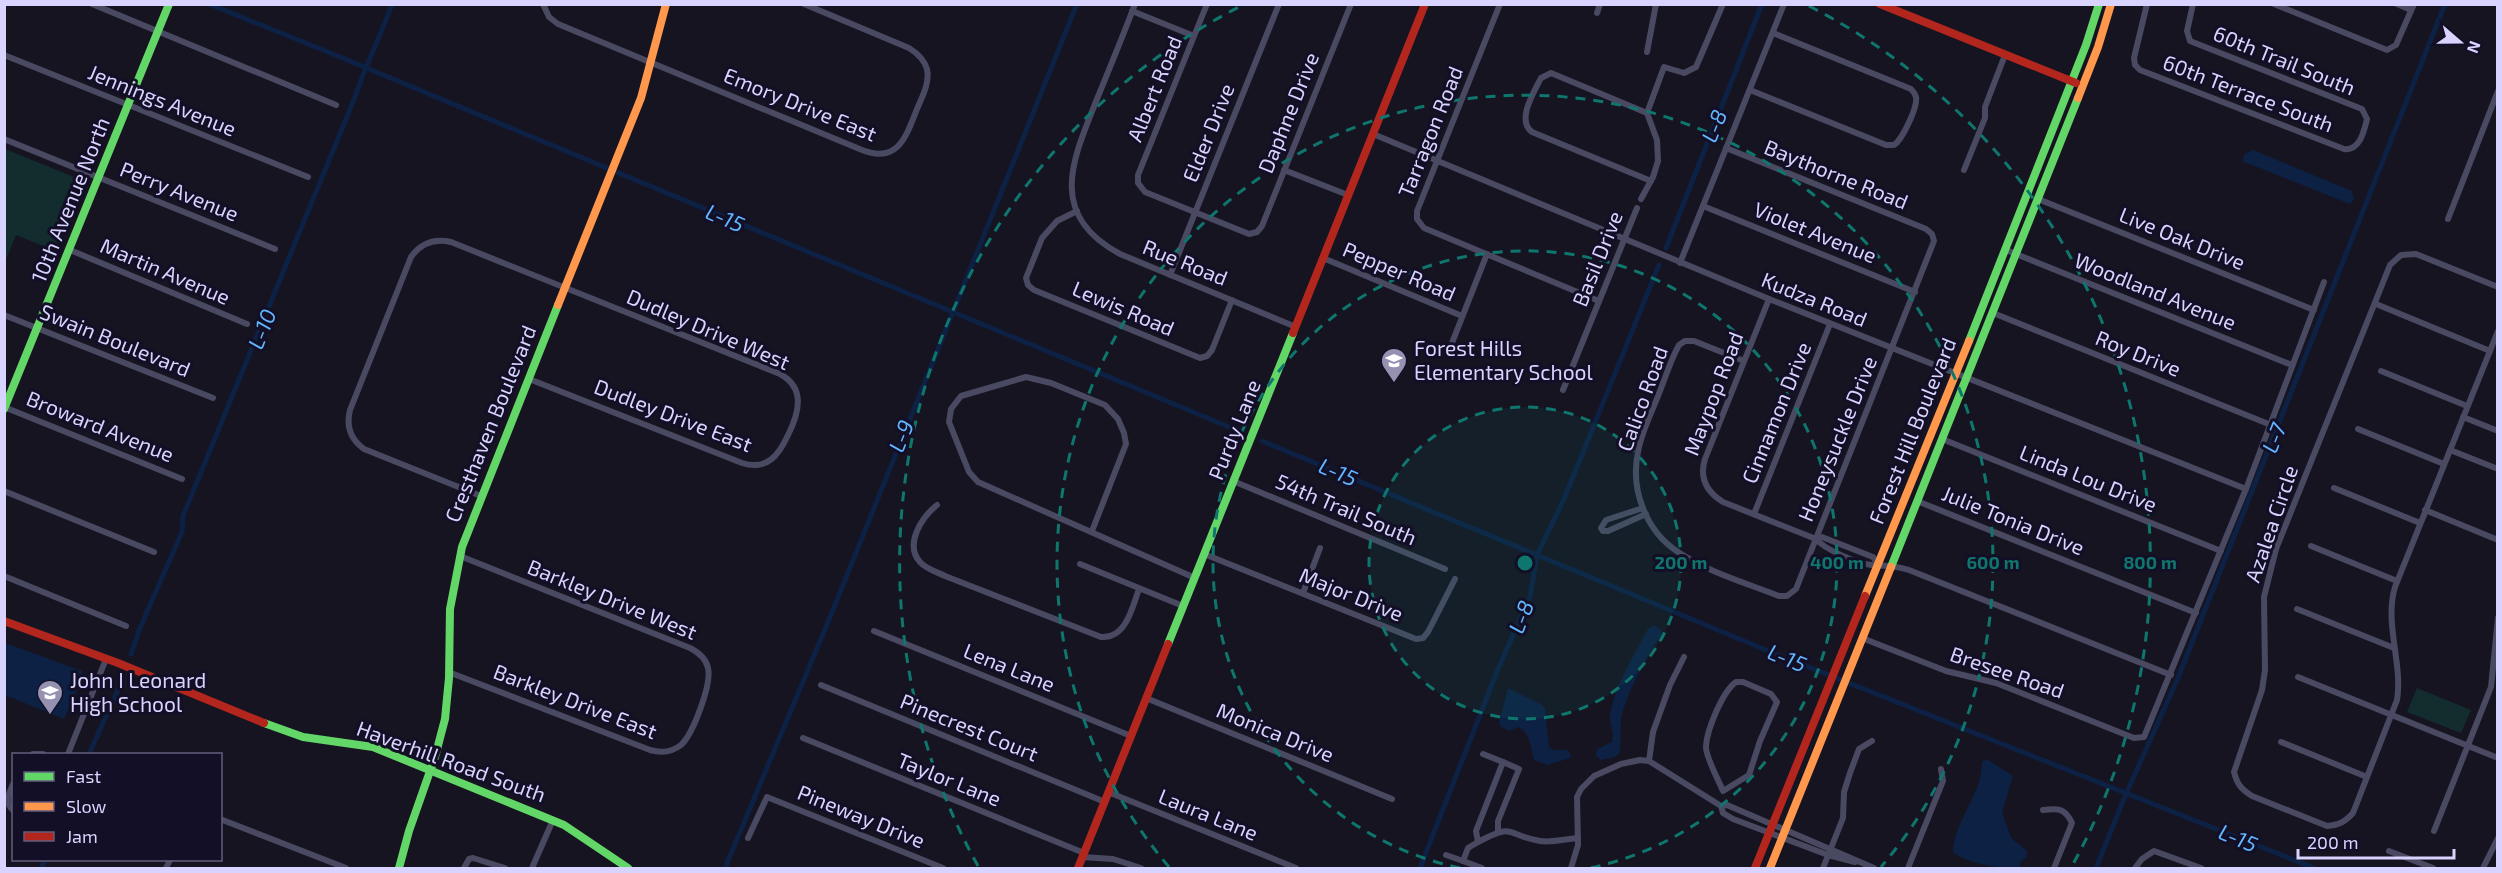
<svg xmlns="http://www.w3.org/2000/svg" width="2502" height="873" font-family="'Exo 2',sans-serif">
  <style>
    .green { fill: #132c2d }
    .water { fill: #0d2144 }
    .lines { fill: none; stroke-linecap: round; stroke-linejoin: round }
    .canal { stroke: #0d2144; stroke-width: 5 }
    .street { stroke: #4a4962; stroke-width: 6 }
    .fast { stroke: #63d668; stroke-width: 8 }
    .slow { stroke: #ff974d; stroke-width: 8 }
    .jam { stroke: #b3261e; stroke-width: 8 }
    .ring { fill: none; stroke: #0f766e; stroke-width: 3; stroke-dasharray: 10 8 }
    .labels { text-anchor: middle; stroke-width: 6; stroke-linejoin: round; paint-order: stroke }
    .street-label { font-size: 21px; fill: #d9d4ff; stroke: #130f26 }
    .poi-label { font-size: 21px; fill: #d9d4ff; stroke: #130f26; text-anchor: start }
    .water-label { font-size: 22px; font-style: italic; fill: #62b6ff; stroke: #130f26 }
    .centre { fill: #0f766e; stroke: #130f26; stroke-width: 3 }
    .ring-label { font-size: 18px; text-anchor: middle; font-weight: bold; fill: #0f766e; stroke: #130f26; stroke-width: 6; stroke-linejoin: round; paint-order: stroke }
  </style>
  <rect width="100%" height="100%" fill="#161421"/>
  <g class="green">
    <polygon points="5,149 84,181 56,251 16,235 5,262"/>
    <polygon points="2417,688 2471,710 2461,733 2407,712"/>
  </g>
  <g class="water">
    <polygon points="2253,150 2352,191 2354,199 2350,204 2242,161 2245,154"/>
    <path d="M1654,625L1661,630L1662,635C1650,647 1622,704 1621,720C1621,731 1620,741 1620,752L1615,757L1601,760L1596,756L1597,749L1612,742C1615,732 1609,724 1610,714C1616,684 1634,655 1648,629Z"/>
    <polygon points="5,643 82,671 83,677 64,719 5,695"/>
    <path d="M1508,688L1542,705L1545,709L1549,747L1554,750H1568L1571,756L1570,758L1547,765L1534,760C1530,748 1532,734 1518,727L1509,731L1500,726L1499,722Z"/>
    <path d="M1987,759L2013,776L2002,812L2011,838L2027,851L2026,858L2020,862V868C2002,869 1967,864 1953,852C1954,821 1982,795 1982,762Z"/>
  </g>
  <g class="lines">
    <g class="canal">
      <polyline points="209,4 333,54 1241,432"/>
      <polyline points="1666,248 1762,4"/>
      <polyline points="1262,441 1766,650 2314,868"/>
      <path d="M131,654L140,628L182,532L183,516L355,97C365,65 381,36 392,4"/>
      <polyline points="89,754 121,683"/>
      <polyline points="41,868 45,860"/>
      <polyline points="725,868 833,610 1077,4"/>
      <polyline points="1420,868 1498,669 1530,597 1537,555 1564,499 1659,265"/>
      <polyline points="2096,868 2126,794 2178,678 2445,4"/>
    </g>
    <g class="street">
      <polyline points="92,4 336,105"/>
      <path d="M543,4L549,17L558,24L862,150C898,164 906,137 917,109C922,97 930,83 927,69C924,59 917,53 909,48L804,4"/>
      <path d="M1135,4C1123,36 1110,67 1097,99C1073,159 1046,214 1120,254L1296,327"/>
      <polyline points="1207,4 1138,175 1138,183 1145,192 1249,234 1257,232 1262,226 1351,4"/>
      <polyline points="1500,4 1417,211 1417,219 1424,228 1599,301"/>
      <path d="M2147,4L2134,58L2135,65L2140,70L2344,149C2360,151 2364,131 2367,119L2362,109L2190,41L2187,31L2193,4"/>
      <polyline points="2274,4 2387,50 2396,45 2414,4"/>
      <polyline points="2397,4 2411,10"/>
      <polyline points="1132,11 1194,36"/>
      <polyline points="1597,13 1600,4"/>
      <polyline points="1647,52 1656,4"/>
      <polyline points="4,55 308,177"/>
      <path d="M1750,90L1886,145H1894C1902,140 1918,107 1916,97C1915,93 1914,92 1911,89L1773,33"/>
      <path d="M1647,113L1551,73L1541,78C1534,92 1516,120 1532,132L1651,181"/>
      <polyline points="1373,134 1769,299 2246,489"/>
      <polyline points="4,139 275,249"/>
      <path d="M1726,148L1926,229L1932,234L1934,241L1796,589L1787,596H1779C1746,583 1708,572 1678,552C1646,531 1630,490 1638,452C1641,433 1651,414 1658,396C1665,379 1670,361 1679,345L1685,341H1694L1744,361"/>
      <polyline points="1284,170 1348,195"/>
      <polyline points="1964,170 1985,118 1985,107 2005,55"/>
      <polyline points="1641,199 1653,177 1658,161 1657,140 1647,113 1664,67 1684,73 1696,67 1723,4"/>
      <polyline points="2038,199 2314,310"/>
      <polyline points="1703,206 1915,292"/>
      <polyline points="1077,211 1057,221 1042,238 1026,278 1028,285 1034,290 1200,358 1207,356 1212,350 1232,300"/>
      <polyline points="2448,219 2498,91"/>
      <polyline points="70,250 247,324"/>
      <polyline points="2006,250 2292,365"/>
      <polyline points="1323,258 1462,316"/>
      <polyline points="1680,263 1784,4"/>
      <polyline points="1170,275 1279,4"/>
      <path d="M2498,287L2416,254L2401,255L2390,265L2276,549L2264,597L2265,670L2262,690L2234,772C2237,784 2241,789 2252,796L2327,826C2339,825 2345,822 2353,813L2397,700C2403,663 2384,624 2395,587L2498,331"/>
      <path d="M1769,299L1705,459C1699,478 1707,492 1723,502L1816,539L1822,537L1873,557L1878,564"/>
      <polyline points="2376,304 2490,351"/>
      <polyline points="1993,313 2271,425"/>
      <polyline points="4,315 213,398"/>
      <polyline points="1450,348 1487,254"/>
      <polyline points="2381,371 2467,406"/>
      <polyline points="1563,390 1637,208"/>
      <polyline points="4,407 182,479"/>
      <polyline points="2463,417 2498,431"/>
      <polyline points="2358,429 2444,464"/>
      <polyline points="1942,439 2221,551"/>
      <polyline points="2450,450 2498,469"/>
      <polyline points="1233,481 1445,569"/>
      <polyline points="2334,488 2420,523"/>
      <polyline points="4,491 154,552"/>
      <path d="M481,496L364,449C350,439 346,426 350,410L411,257C421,243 434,238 451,242L780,374C806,388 799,413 788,435C779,455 767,471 742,463L529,379"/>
      <polyline points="1917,501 2196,613"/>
      <path d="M937,505C922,517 904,544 920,562C926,569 937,572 945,576L1101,637C1126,639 1132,608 1139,589"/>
      <polyline points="1643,508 1606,520 1601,528 1603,531 1608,531 1646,514"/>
      <polyline points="2425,510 2498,540"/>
      <polyline points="1754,514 1830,324"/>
      <polyline points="1092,531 1126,444 1124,433 1118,419 1105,405 1051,383 1026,377 961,396 951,409 949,422 969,472 978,482 1195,578"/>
      <path d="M1816,539C1824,549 1858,564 1872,565C1887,566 1894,565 1909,570L2171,675"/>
      <polyline points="2311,546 2397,581"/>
      <polyline points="1204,554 1416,639 1423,638 1428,632 1455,579"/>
      <polyline points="1080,564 1183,606"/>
      <polyline points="4,576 126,626"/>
      <polyline points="1303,593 1320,548"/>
      <polyline points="2297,609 2394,648"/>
      <polyline points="874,631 1131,736"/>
      <polyline points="1862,638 1946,671 1996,683 2134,738 2144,737 2246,489 2324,282"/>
      <path d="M451,673L650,750C661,753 671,753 681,745C693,734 712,684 708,668C706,659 698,652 690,648L460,556"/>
      <polyline points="2298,677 2498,758"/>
      <path d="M1736,682H1743L1771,694L1777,702L1760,741L1749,775L1723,791C1719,781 1705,756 1706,746C1707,729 1723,691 1736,682Z"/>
      <polyline points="821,685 1105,802"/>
      <polyline points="1146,698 1392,799"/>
      <polyline points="803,738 1084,853"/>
      <polyline points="2281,742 2367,777"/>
      <polyline points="33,754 43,754"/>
      <polyline points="68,754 106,659"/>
      <polyline points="1483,754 1503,762"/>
      <polyline points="1649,761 1653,732 1670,685 1684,657"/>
      <path d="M14,782C9,794 3,802 14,811"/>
      <polyline points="1108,792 1296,868"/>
      <polyline points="1721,806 1723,813 1733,819 1828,855 1855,862"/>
      <path d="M2043,810C2058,808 2065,808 2072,823L2054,868"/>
      <polyline points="220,819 346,868"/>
      <polyline points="2434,831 2491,687 2498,618"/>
      <path d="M1498,832V821L1519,769L1503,762L1476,831L1478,842C1516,822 1505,835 1540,841C1551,843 1566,839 1578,838"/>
      <polyline points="748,838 767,797 943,868"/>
      <polyline points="2389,851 2433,868"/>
      <polyline points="1446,855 1463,861 1468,848 1478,842"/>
      <polyline points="1082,857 1113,859 1141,868"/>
      <polyline points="1463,861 1482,868"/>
      <polyline points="166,868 170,860"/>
      <polyline points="464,868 469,859 473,858 505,868"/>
      <polyline points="532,868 553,820"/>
      <polyline points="1571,868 1578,845 1577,797 1581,789 1594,776 1621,764 1640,760 1649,761 1721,806 1727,805 1874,868"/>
      <polyline points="1823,868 1843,818 1844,792 1850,773 1859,749 1872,741"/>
      <polyline points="1908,868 1943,781 1941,769"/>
      <polyline points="2135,868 2142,859 2154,851 2201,868"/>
      <polyline points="2483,868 2498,838"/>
    </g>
    <g class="fast">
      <polyline points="1969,341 2086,45 2099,4"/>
      <polyline points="4,409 169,4"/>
      <polyline points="1891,567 2078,98"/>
      <polyline points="1168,644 1293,333"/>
      <polyline points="264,723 303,737 373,747 564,825 628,868"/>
      <polyline points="399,868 409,831 435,757 445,719 449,678 450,609 462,547 558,305"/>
    </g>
    <g class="slow">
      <polyline points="2078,98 2098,47 2111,4"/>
      <polyline points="558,305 641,98 666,4"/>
      <polyline points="1865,596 1969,341"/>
      <polyline points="1770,868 1891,567"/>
    </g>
    <g class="jam">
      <polyline points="1880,4 2076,83"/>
      <polyline points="1293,333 1425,4"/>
      <polyline points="4,621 118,663 264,723"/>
      <polyline points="1078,868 1168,644"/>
      <polyline points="1755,868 1865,596"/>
    </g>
  </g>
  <circle cx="1525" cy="563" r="156" fill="#0f766e" fill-opacity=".12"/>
  <g class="ring">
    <circle cx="1525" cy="563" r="156"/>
    <path d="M1460 868A312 312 0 1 1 1590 868"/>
    <path d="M1169 867A468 468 0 1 1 1881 867"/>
    <path d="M978 866A625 625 0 0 1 1241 6M1809 6A625 625 0 0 1 2072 866"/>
  </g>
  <defs>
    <symbol id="school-pin" viewBox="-11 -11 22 30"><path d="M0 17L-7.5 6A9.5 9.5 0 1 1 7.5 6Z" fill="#9591b1" stroke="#130f26"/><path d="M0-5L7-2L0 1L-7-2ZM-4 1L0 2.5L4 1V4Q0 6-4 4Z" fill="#fff"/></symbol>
  </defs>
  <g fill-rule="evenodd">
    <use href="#school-pin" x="1379" y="346" width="30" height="40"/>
    <use href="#school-pin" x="35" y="678" width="30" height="40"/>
  </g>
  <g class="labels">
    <g class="street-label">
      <text transform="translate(2284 61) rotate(22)" y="7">60th Trail South</text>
      <text transform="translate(1155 89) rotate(-68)" y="7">Albert Road</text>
      <text transform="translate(2248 94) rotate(21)" y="7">60th Terrace South</text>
      <text transform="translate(162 101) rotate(22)" y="7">Jennings Avenue</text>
      <text transform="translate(800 105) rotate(22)" y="7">Emory Drive East</text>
      <text transform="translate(1289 113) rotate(-68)" y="7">Daphne Drive</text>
      <text transform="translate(1431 132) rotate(-68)" y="7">Tarragon Road</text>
      <text transform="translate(1209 133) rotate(-68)" y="7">Elder Drive</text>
      <text transform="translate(1836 175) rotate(22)" y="7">Baythorne Road</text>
      <text transform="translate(179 192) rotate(22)" y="7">Perry Avenue</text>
      <text transform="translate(71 200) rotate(-68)" y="7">10th Avenue North</text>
      <text transform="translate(1815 233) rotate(22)" y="7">Violet Avenue</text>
      <text transform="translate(2182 239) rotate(22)" y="7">Live Oak Drive</text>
      <text transform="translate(1598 259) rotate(-68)" y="7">Basil Drive</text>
      <text transform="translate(1185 263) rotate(22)" y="7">Rue Road</text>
      <text transform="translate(165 272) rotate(23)" y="7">Martin Avenue</text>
      <text transform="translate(1399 272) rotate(23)" y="7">Pepper Road</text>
      <text transform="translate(2155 292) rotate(22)" y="7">Woodland Avenue</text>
      <text transform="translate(1814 300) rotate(22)" y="7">Kudza Road</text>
      <text transform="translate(1123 309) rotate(23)" y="7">Lewis Road</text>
      <text transform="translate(708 330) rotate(23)" y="7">Dudley Drive West</text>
      <text transform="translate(115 341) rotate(22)" y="7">Swain Boulevard</text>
      <text transform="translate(2138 354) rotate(22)" y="7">Roy Drive</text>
      <text transform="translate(1714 394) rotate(-69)" y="7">Maypop Road</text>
      <text transform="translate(1643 399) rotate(-70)" y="7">Calico Road</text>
      <text transform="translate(1777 413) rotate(-68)" y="7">Cinnamon Drive</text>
      <text transform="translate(673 416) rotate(21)" y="7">Dudley Drive East</text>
      <text transform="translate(491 424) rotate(-68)" y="7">Cresthaven Boulevard</text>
      <text transform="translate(100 427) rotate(22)" y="7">Broward Avenue</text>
      <text transform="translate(1235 430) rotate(-68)" y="7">Purdy Lane</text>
      <text transform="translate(1913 431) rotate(-68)" y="7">Forest Hill Boulevard</text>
      <text transform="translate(1838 439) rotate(-68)" y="7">Honeysuckle Drive</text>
      <text transform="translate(2088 479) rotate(22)" y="7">Linda Lou Drive</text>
      <text transform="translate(1346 510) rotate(23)" y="7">54th Trail South</text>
      <text transform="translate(2013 521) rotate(22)" y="7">Julie Tonia Drive</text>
      <text transform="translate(2272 524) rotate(-71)" y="7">Azalea Circle</text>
      <text transform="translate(1351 595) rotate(22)" y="7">Major Drive</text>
      <text transform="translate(612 600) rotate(22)" y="7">Barkley Drive West</text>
      <text transform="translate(1009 668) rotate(22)" y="7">Lena Lane</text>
      <text transform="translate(2007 673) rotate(19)" y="7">Bresee Road</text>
      <text transform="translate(575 702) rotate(21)" y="7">Barkley Drive East</text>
      <text transform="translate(969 728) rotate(22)" y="7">Pinecrest Court</text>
      <text transform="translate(1275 733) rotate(22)" y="7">Monica Drive</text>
      <text transform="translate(451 762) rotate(20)" y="7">Haverhill Road South</text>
      <text transform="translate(949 780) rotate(22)" y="7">Taylor Lane</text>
      <text transform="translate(1208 815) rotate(22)" y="7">Laura Lane</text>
      <text transform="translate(861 817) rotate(22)" y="7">Pineway Drive</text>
    </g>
    <g class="poi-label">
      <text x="1414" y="356">Forest Hills<tspan x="1414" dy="24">Elementary School</tspan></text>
      <text x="70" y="688">John I Leonard<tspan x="70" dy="24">High School</tspan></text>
    </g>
    <g class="water-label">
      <text transform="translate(1714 126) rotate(-68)" y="8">L-8</text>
      <text transform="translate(725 218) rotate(23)" y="8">L-15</text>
      <text transform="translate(262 329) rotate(-68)" y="8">L-10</text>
      <text transform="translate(901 436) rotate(-68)" y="8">L-9</text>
      <text transform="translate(2274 438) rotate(-68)" y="8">L-7</text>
      <text transform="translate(1338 472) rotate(23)" y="8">L-15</text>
      <text transform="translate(1521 617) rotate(-69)" y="8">L-8</text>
      <text transform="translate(1787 658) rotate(22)" y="8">L-15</text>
      <text transform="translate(2238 838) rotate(22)" y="8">L-15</text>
    </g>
  </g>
  <circle cx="1525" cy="563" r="9" class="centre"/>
  <g class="ring-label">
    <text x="1681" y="569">200 m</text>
    <text x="1837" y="569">400 m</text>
    <text x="1993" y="569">600 m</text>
    <text x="2150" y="569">800 m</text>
  </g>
  <rect width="2502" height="873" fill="none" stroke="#d9d4ff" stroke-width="12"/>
  <rect x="12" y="753" width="210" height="108" fill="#130f26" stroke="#625e7d" stroke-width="1.5"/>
  <rect x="24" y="772" width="30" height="9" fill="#63d668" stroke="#625e7d" stroke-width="1.5"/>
  <text x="66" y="783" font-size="18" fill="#d9d4ff">Fast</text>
  <rect x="24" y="802" width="30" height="9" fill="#ff974d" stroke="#625e7d" stroke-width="1.5"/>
  <text x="66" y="813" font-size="18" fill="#d9d4ff">Slow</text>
  <rect x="24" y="832" width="30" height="9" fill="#b3261e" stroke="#625e7d" stroke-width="1.5"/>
  <text x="66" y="843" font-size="18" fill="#d9d4ff">Jam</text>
  <g transform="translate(2460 42) rotate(110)" stroke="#130f26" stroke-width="4.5" paint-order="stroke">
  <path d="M0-4.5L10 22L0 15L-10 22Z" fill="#d9d4ff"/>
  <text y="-9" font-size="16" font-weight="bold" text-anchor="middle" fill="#d9d4ff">N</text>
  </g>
  <path d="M2298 849v9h156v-9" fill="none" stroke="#d9d4ff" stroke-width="3"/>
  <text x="2307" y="849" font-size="18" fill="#d9d4ff" stroke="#130f26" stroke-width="4.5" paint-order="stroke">200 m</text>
</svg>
